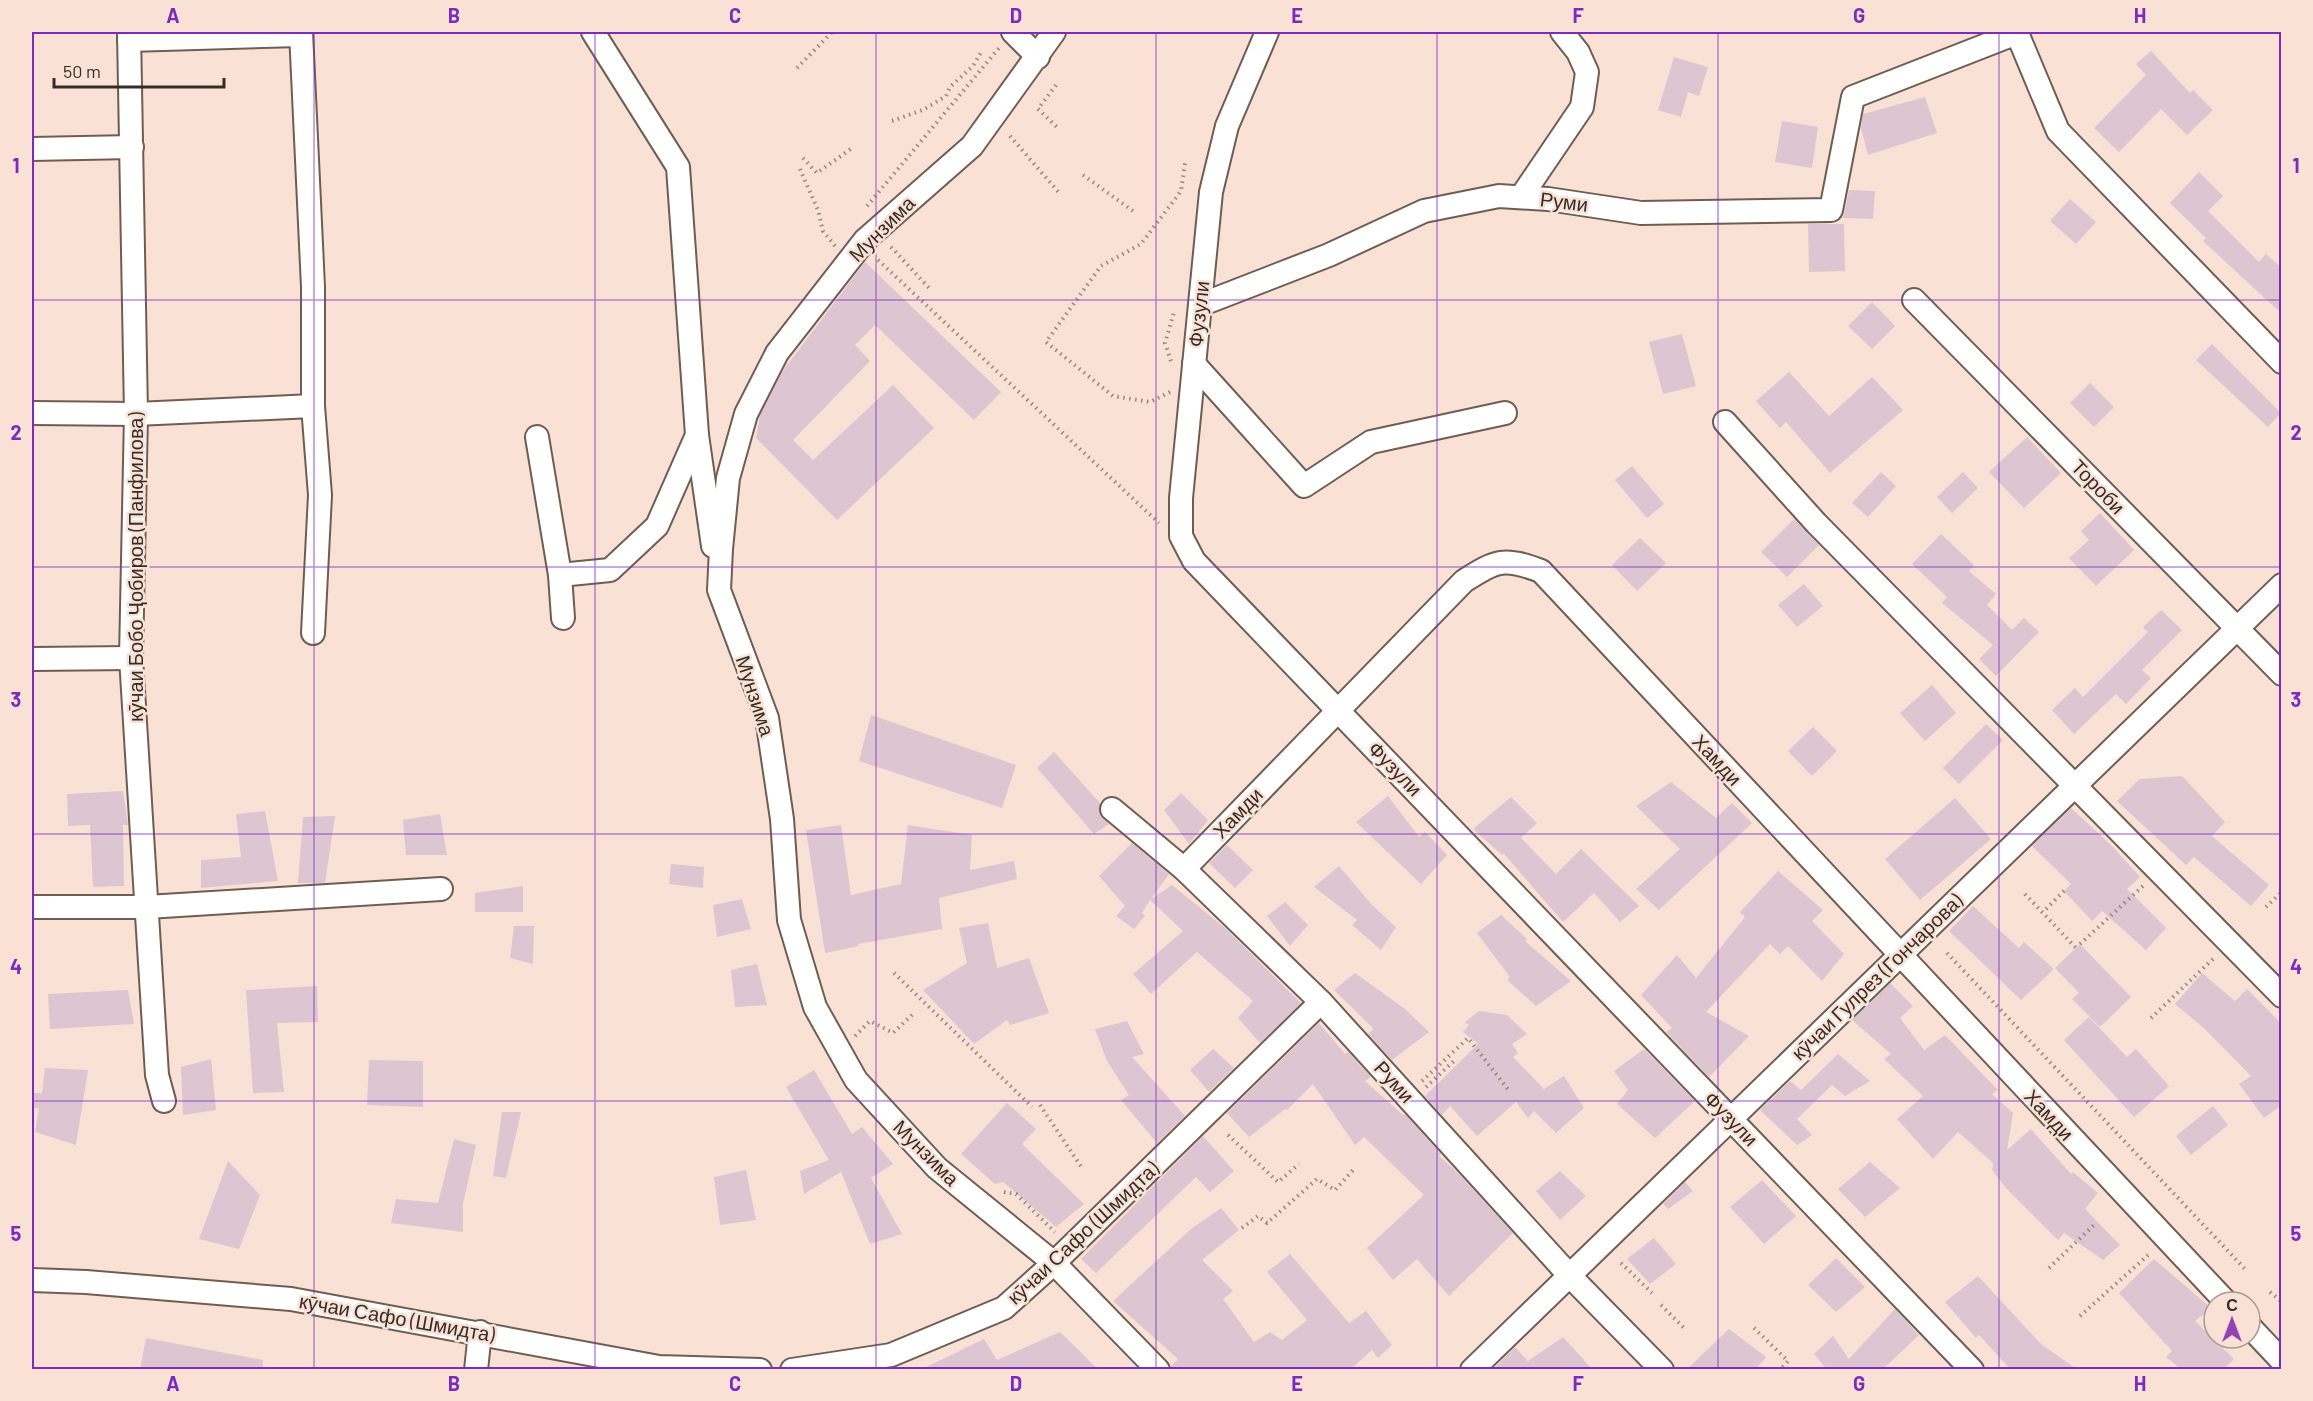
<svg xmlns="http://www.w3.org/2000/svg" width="2313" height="1401" font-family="Barlow,sans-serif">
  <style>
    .building { fill: #ddc6d2 }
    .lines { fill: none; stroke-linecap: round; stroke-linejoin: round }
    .minor-casing { stroke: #705d52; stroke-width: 26 }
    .path { stroke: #97877f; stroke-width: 4; stroke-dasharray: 1.5 4.5; stroke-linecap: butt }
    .minor { stroke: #fff; stroke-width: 22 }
    .grid { fill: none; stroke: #7b2cbf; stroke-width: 1.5; stroke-opacity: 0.55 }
    .labels { text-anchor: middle; stroke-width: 5; stroke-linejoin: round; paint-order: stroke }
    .street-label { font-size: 20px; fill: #362d29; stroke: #f9e2d5 }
    .neatline { fill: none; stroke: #7b2cbf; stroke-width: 2 }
    .grid-label { font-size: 20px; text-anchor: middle; font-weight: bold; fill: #7b2cbf }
  </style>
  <rect width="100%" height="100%" fill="#f9e2d5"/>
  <g class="building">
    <polygon points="2151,51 2190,93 2193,90 2213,110 2187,135 2161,109 2119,152 2094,128 2146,75 2136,64"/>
    <polygon points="1674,57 1708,67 1699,96 1688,92 1681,117 1658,110"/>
    <polygon points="1925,97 1937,133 1868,155 1861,128 1863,114"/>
    <polygon points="1782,121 1818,127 1812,168 1775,162"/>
    <polygon points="2199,172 2223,196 2208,211 2259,262 2266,254 2282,268 2282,314 2203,241 2206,238 2170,203"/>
    <polygon points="1849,190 1875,191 1873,219 1843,218"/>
    <polygon points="2070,199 2096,222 2076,244 2050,221"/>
    <polygon points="1808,224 1844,224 1845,271 1809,272"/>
    <polygon points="865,262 1001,392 974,420 875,325 855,345 870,361 793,440 813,460 893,385 934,428 837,520 756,438 760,415 784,369"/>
    <polygon points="1872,302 1895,326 1872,349 1848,326"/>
    <polygon points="1682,334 1696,386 1663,394 1649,342"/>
    <polygon points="2212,344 2281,413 2268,427 2196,360"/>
    <polygon points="1789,372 1829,416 1872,377 1903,410 1830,473 1786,422 1780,428 1756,401"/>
    <polygon points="2090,383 2114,407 2094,427 2070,403"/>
    <polygon points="2027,437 2061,473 2024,508 1989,472"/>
    <polygon points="1632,466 1664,504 1647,518 1615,480"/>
    <polygon points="1881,472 1896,486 1868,517 1852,503"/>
    <polygon points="1963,472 1978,488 1952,513 1937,497"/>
    <polygon points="2100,513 2134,550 2096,586 2069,558 2089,540 2081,531"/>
    <polygon points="1794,519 1819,545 1787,577 1761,552"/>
    <polygon points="1941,534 1974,565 1969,571 1996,594 1987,605 2012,630 2024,618 2039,632 1996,676 1979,659 1993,645 1942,603 1947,597 1912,564"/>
    <polygon points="1640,538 1666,563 1637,591 1612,565"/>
    <polygon points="1804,584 1823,606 1797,627 1778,605"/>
    <polygon points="2161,610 2182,630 2142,670 2151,678 2126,704 2116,694 2074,734 2052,710 2075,688 2083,697 2148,632 2143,627"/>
    <polygon points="1932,685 1956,713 1925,741 1900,713"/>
    <polygon points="871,715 1016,765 1002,808 859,761"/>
    <polygon points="1986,724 2003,740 1959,784 1943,768"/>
    <polygon points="1813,727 1837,751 1812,776 1788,751"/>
    <polygon points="1054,752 1100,803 1100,814 1109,824 1094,834 1037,768"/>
    <polygon points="2182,776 2225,822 2212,836 2269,885 2251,906 2194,857 2186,865 2117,801 2140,779"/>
    <polygon points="1671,782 1716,818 1732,803 1752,823 1659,910 1636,889 1680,849 1636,806"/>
    <polygon points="123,791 128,825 123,825 124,886 93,887 90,825 68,826 67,794"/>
    <polygon points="1181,793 1208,820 1189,844 1164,810"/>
    <polygon points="1388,796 1419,837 1425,832 1447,855 1421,884 1356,822"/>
    <polygon points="1511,797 1537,823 1521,838 1556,874 1581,849 1639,906 1620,922 1594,893 1563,922 1504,854 1502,855 1473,829"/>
    <polygon points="1955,798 1991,839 1920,900 1885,859"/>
    <polygon points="2071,808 2112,846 2140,877 2127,889 2166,928 2146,950 2102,911 2092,921 2064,891 2071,884 2032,846"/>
    <polygon points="265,811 278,881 201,888 201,860 241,857 236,814"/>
    <polygon points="440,814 447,855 406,855 403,820"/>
    <polygon points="335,816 325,883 298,883 303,817"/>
    <polygon points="841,825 851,895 901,884 908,825 972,835 970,870 1014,861 1017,879 939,898 942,929 858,944 859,946 825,953 806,830"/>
    <polygon points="1132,843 1169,874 1151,899 1172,885 1225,928 1301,1003 1260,1043 1238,1018 1253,1001 1197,952 1151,994 1133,974 1183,931 1150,900 1142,913 1145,916 1134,929 1116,916 1125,906 1099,876"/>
    <polygon points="1227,845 1253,870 1235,888 1209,863"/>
    <polygon points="671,864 704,867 703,888 669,884"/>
    <polygon points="1339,866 1373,906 1396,927 1381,950 1352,925 1357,920 1314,887"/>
    <polygon points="1778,871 1823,910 1812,921 1844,954 1822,981 1788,946 1780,954 1770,944 1706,1012 1749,1036 1709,1077 1666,1032 1672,1028 1641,995 1677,955 1696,978 1745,917 1740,912"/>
    <polygon points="523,886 523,912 475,912 475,893"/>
    <polygon points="742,899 751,929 717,937 713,905"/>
    <polygon points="1285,902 1308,925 1290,946 1267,916"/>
    <polygon points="1973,906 2019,948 2024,942 2054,969 2021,1000 1949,931"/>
    <polygon points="1501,915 1527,939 1525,941 1571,981 1536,1006 1507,980 1510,977 1477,933"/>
    <polygon points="988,923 997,968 1029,958 1049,1013 1010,1025 1007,1020 974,1044 923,990 967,963 959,928"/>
    <polygon points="514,926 534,926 533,964 510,958"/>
    <polygon points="2080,944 2131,997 2100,1027 2072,999 2079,993 2055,968"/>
    <polygon points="757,964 767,1005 735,1007 731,970"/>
    <polygon points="1355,973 1405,1009 1429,1032 1392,1060 1368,1034 1374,1029 1334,990"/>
    <polygon points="2202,973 2235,1001 2247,989 2282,1024 2282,1105 2264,1118 2239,1084 2251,1076 2205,1029 2175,1004"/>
    <polygon points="1890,983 1913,1006 1900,1018 1924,1050 1945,1035 1998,1090 1992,1094 2013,1113 2007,1150 2031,1129 2071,1174 2073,1172 2098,1193 2085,1209 2120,1245 2103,1260 2064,1233 2058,1240 2006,1188 1992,1170 1993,1163 1958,1132 1933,1159 1897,1119 1923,1096 1884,1059 1891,1054 1852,1020"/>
    <polygon points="317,986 318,1022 277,1023 284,1092 253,1093 246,990"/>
    <polygon points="128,990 134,1024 50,1029 48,994"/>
    <polygon points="1479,1011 1507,1015 1527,1034 1512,1044 1518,1053 1513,1057 1544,1089 1564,1076 1584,1108 1556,1133 1534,1111 1528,1118 1516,1102 1477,1136 1450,1106 1442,1115 1425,1096 1478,1044 1463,1032 1469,1025 1465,1022"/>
    <polygon points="2089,1017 2127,1057 2136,1049 2169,1086 2134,1117 2064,1040"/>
    <polygon points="1127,1021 1144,1054 1132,1057 1185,1116 1157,1143 1121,1100 1129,1095 1107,1061 1095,1029"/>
    <polygon points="1319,1023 1345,1054 1348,1052 1371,1077 1365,1081 1403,1115 1405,1114 1441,1154 1439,1156 1456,1171 1513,1233 1449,1296 1417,1259 1393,1280 1367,1248 1424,1195 1364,1137 1355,1145 1313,1084 1287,1110 1285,1109 1249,1137 1227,1113"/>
    <polygon points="1213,1049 1234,1068 1209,1092 1190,1070"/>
    <polygon points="1644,1049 1695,1101 1655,1138 1617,1104 1628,1090 1614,1071"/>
    <polygon points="1838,1054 1870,1081 1845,1096 1832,1085 1797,1119 1812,1135 1797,1145 1760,1110 1790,1081 1801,1090"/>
    <polygon points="211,1059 216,1110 183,1115 181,1067"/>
    <polygon points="369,1060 423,1061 423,1107 367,1105"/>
    <polygon points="45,1068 88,1070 76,1145 35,1132 39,1109 32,1107 32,1093 42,1093"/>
    <polygon points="814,1070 852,1134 862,1127 893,1164 871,1178 902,1234 870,1244 841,1172 804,1194 800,1171 829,1160 786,1087"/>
    <polygon points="1007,1103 1036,1129 1022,1144 1084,1204 1056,1227 1003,1182 995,1184 961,1154"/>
    <polygon points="2213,1106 2228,1125 2191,1155 2176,1136"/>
    <polygon points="502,1112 521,1112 506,1178 493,1176"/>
    <polygon points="1203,1136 1234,1171 1210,1192 1196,1177 1096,1273 1081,1259"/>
    <polygon points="454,1139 476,1145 463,1204 463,1232 391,1223 396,1199 438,1203"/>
    <polygon points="228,1161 260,1195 239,1249 199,1239"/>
    <polygon points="1870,1162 1900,1188 1865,1217 1838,1189"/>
    <polygon points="746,1170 756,1220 720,1225 714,1177"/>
    <polygon points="1560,1171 1586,1196 1560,1220 1536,1191"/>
    <polygon points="1762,1180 1796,1216 1764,1244 1730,1207"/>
    <polygon points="1685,1182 1693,1191 1668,1209 1663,1204"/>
    <polygon points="1221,1208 1239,1230 1202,1260 1233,1291 1223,1299 1254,1342 1270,1332 1282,1340 1307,1320 1267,1272 1290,1254 1349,1323 1366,1311 1392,1345 1378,1358 1372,1350 1350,1370 1171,1370 1171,1366 1178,1359 1113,1301 1191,1229"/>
    <polygon points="1654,1238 1676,1264 1650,1284 1627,1259"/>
    <polygon points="1836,1258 1865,1287 1836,1312 1808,1285"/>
    <polygon points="2154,1259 2211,1308 2195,1321 2234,1359 2223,1370 2182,1370 2166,1357 2172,1351 2119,1293"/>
    <polygon points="1978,1276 2041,1344 2078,1370 2011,1370 1979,1335 1976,1338 1945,1302"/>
    <polygon points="1895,1309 1919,1335 1882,1370 1827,1370 1814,1354 1833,1336 1849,1359"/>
    <polygon points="1729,1329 1766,1357 1755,1370 1686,1370"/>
    <polygon points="1060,1332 1099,1370 920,1370 984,1339 997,1360"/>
    <polygon points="1563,1337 1593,1370 1492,1370 1515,1347 1528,1361"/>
    <polygon points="146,1338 263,1360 263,1370 140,1370"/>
  </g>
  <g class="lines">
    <defs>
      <g id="minor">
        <polyline points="129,32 136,414 131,658 157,1075 164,1101"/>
        <polyline points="301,32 313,287 313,406 320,495 313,633"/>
        <polyline points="593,32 678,167 697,435 713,546"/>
        <polyline points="1013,32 1038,57"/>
        <polyline points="1054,32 972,146 865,240 777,353 746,414 728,478 721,549 719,590 767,718 782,819 789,920 815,1007 856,1080 937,1168 1054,1263 1158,1370"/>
        <polyline points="1267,32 1227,126 1211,192 1181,498 1181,536 1194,561 1972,1370"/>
        <polyline points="129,40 300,35"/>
        <polyline points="32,149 132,147"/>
        <polyline points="1521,197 1582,107 1587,72 1578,52 1562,32"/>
        <polyline points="1914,300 2282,674"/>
        <polyline points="1200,305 1329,255 1424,211 1499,196 1548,199 1641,213 1831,210 1853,97 2017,33 2058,131 2282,362"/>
        <polyline points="1194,364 1304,486 1371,442 1505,413"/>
        <polyline points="32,413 136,414 313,406"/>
        <polyline points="1725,422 1816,523 2282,996"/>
        <polyline points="537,437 560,575 563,618"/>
        <polyline points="560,575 610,570 657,526 697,435"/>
        <polyline points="32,659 131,658"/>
        <polyline points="1112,809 1184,869 1321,1002 1569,1275 1662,1370"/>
        <path d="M1184,869L1464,581C1497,560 1504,557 1541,571L2226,1302"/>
        <polyline points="32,907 147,907 441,889"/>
        <polyline points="32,1280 86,1282 291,1299 659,1367 760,1370"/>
        <polyline points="2250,1327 2282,1361"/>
        <polyline points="476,1370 480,1332"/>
        <polyline points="792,1370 891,1355 1004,1308 1054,1263 1321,1002"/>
        <polyline points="1472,1370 2282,585"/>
      </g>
    </defs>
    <use href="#minor" class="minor-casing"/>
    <g class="path">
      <polyline points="797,68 832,32"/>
      <polyline points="1056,85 1038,109 1059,129"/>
      <polyline points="892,121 923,110 946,96 950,87 973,66 982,51"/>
      <polyline points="1010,136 1061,195"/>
      <polyline points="803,158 817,173 852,148"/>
      <polyline points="800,169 818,210 823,231 835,246"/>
      <polyline points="1083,175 1133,211"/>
      <polyline points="867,206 999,48"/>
      <polyline points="891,247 930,289"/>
      <polyline points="878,260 1159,523"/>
      <polyline points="1171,361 1165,343 1174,312"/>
      <polyline points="1170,392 1150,402 1113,396 1046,342 1101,266 1141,244 1181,191 1185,163"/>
      <polyline points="2025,894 2076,948"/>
      <polyline points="2266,907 2282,892"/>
      <polyline points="2046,909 2064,891"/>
      <polyline points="2080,944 2143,886"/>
      <polyline points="1947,953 2245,1269"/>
      <polyline points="894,973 1032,1107"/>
      <polyline points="2151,1018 2214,958"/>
      <polyline points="855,1036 870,1021 893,1033 913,1014"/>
      <polyline points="1422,1081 1468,1038 1510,1092"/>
      <polyline points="1426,1087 1455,1060"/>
      <polyline points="1040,1105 1082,1168"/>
      <polyline points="1228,1135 1278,1182 1299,1164"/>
      <polyline points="1004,1192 1016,1194 1055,1232"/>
      <polyline points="1242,1228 1258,1216 1267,1223 1317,1179 1335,1190 1355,1168"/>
      <polyline points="1621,1263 1652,1293"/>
      <polyline points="2049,1268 2094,1225"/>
      <polyline points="2270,1292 2282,1302"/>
      <polyline points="1661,1305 1685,1329"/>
      <polyline points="2080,1316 2148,1255"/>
      <polyline points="1754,1328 1788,1361 1780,1370"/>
    </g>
    <use href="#minor" class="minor"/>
  </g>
  <path class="grid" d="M314,32V1370M595,32V1370M876,32V1370M1156,32V1370M1437,32V1370M1718,32V1370M1999,32V1370M32,300H2282M32,567H2282M32,834H2282M32,1101H2282"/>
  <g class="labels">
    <g class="street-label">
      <text transform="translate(1564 202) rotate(7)" y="7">Руми</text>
      <text transform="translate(882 229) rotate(-45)" y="7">Мунзима</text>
      <text transform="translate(1199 314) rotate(-84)" y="7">Фузули</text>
      <text transform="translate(2098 487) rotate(46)" y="7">Тороби</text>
      <text transform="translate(136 567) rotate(-90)" y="7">кӯчаи Бобо Ҷобиров (Панфилова)</text>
      <text transform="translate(755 696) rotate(72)" y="7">Мунзима</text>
      <text transform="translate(1717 760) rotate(47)" y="7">Хамди</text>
      <text transform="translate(1395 769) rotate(46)" y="7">Фузули</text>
      <text transform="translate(1238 813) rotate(-46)" y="7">Хамди</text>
      <text transform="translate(1877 977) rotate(-44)" y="7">кӯчаи Гулрез (Гончарова)</text>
      <text transform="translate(1394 1082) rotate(48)" y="7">Руми</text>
      <text transform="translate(2049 1115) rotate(47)" y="7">Хамди</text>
      <text transform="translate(1731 1119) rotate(46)" y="7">Фузули</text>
      <text transform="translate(926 1153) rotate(45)" y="7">Мунзима</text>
      <text transform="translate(1083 1233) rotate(-43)" y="7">кӯчаи Сафо (Шмидта)</text>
      <text transform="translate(397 1318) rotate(10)" y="7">кӯчаи Сафо (Шмидта)</text>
    </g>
  </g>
  <rect width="2313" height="1401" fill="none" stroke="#f9e2d5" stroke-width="66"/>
  <g transform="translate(2232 1320)"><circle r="28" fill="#f9e2d5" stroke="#ab9a90" stroke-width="1.5"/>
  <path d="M0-4.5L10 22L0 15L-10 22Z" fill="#9443b3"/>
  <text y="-9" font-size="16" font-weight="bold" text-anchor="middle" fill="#362d29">С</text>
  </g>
  <path d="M54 78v9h170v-9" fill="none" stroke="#362d29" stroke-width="3"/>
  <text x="63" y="78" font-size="18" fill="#362d29" stroke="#f9e2d5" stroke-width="4.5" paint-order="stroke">50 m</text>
  <rect x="33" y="33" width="2247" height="1335" class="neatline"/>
  <g class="grid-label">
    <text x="173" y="23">A</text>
    <text x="454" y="23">B</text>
    <text x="735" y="23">C</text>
    <text x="1016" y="23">D</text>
    <text x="1297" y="23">E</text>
    <text x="1578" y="23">F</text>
    <text x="1859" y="23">G</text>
    <text x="2140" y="23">H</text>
    <text x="16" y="173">1</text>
    <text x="2296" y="173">1</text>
    <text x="16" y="440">2</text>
    <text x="2296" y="440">2</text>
    <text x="16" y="707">3</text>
    <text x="2296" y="707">3</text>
    <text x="16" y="974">4</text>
    <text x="2296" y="974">4</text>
    <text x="16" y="1241">5</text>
    <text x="2296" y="1241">5</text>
    <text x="173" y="1391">A</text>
    <text x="454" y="1391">B</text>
    <text x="735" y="1391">C</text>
    <text x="1016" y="1391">D</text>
    <text x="1297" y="1391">E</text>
    <text x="1578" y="1391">F</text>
    <text x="1859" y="1391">G</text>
    <text x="2140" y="1391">H</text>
  </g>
</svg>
